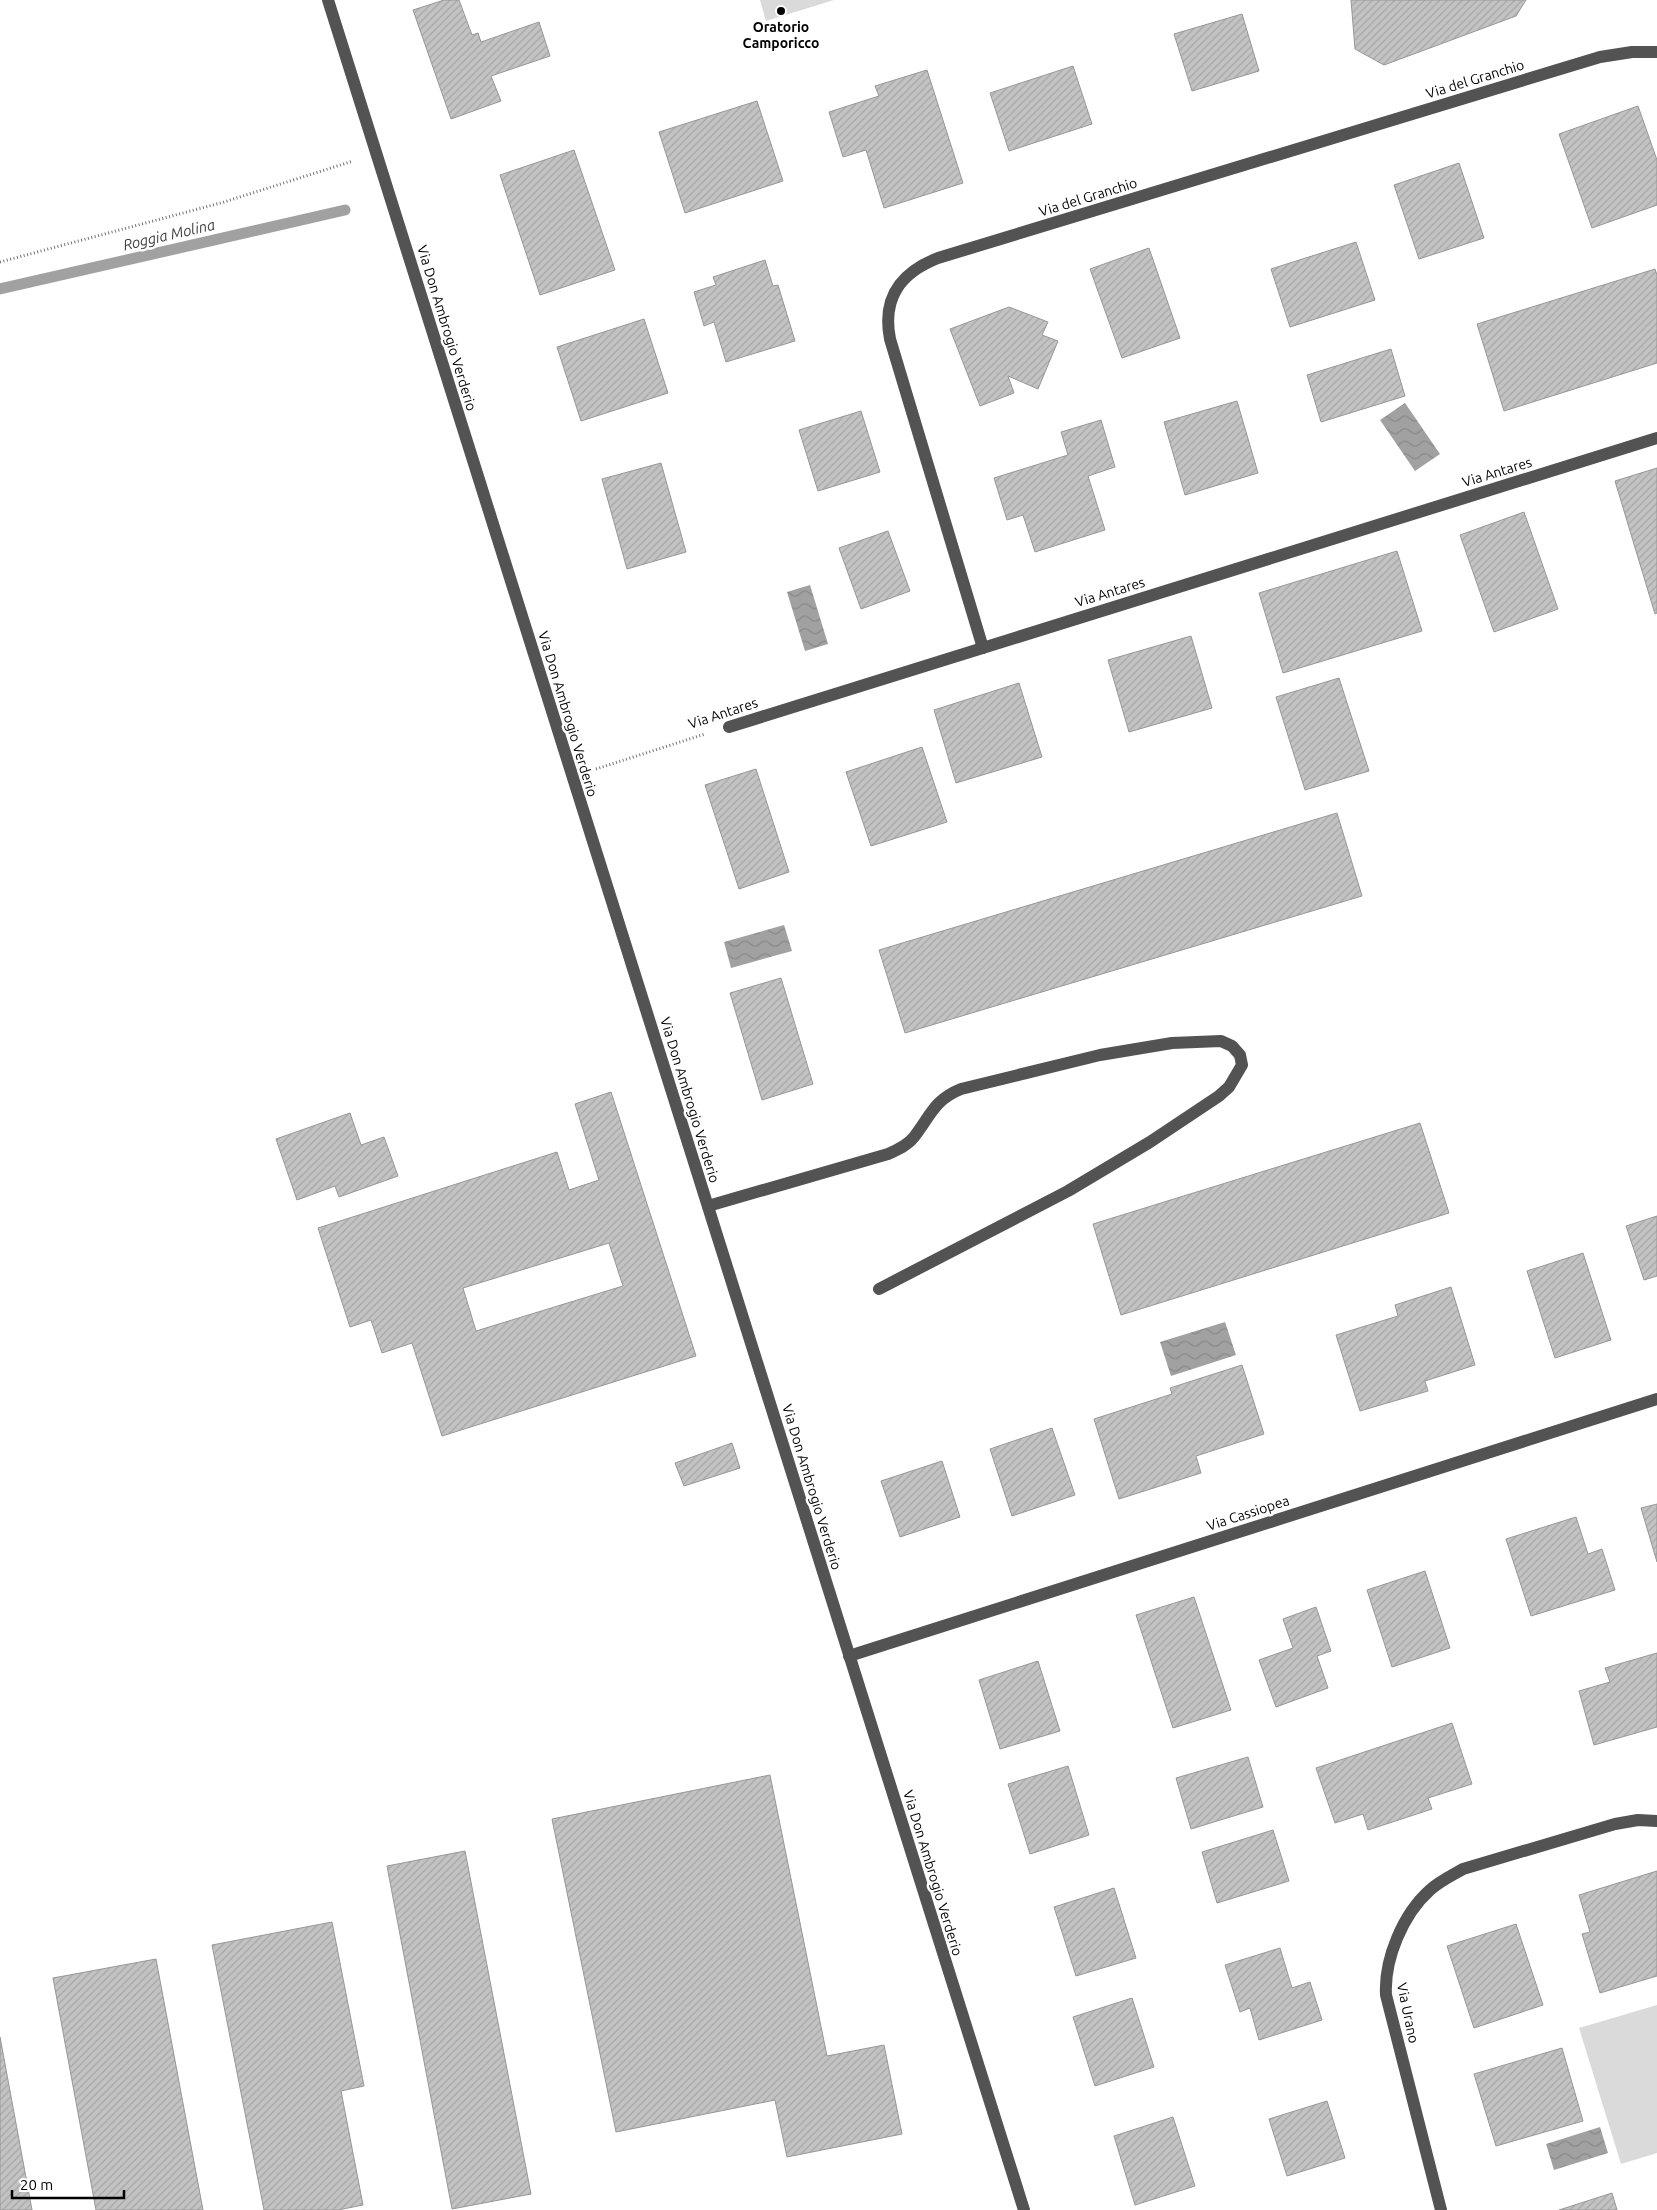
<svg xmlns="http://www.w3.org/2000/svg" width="1657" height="2210" font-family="Ubuntu,sans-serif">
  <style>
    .green { fill: #dadada }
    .water { fill: url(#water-waves) }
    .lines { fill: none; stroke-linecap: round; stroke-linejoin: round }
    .stream { stroke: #a1a1a1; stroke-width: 11 }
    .building { fill: url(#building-hatch); stroke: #979797; fill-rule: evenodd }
    .path { stroke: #757575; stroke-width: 3; stroke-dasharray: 1 2.5; stroke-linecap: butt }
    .minor { stroke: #535353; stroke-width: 12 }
    .poi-dot { fill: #000; stroke: #fff; stroke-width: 2 }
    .labels { text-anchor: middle; stroke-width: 5; stroke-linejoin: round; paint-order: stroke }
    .poi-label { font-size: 14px; font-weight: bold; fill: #000; stroke: #fff }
    .street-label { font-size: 14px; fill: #000; stroke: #fff }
    .water-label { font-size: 15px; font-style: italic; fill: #424242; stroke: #fff }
  </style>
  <defs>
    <pattern id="water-waves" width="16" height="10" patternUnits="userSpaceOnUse" patternTransform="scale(1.25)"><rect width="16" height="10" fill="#a1a1a1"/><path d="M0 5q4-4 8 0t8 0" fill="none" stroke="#898989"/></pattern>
    <pattern id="building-hatch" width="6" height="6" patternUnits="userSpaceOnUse" patternTransform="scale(1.25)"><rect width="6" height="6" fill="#c3c3c3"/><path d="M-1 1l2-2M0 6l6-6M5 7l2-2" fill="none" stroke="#a6a6a6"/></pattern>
  </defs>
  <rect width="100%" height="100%" fill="#fff"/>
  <g class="green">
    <polygon points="760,0 834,0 766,21"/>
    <polygon points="1657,2005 1657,2153 1621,2164 1579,2028"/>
  </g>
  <g class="water">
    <polygon points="1405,403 1440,454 1415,471 1380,420"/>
    <polygon points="810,585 828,644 805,651 787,592"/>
    <polygon points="784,925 792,951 731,968 724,942"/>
    <polygon points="1225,1322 1236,1355 1171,1376 1160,1342"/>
    <polygon points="1600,2127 1608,2153 1554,2170 1546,2144"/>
  </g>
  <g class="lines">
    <polyline class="stream" points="0,289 345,210"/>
  </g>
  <g class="building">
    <polygon points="444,0 459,0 472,35 478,33 481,42 539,22 550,56 491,76 501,101 451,119 413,10"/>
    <polygon points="1351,0 1526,0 1516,16 1384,65 1355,49"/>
    <polygon points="1242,14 1259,71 1192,91 1174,34"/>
    <polygon points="1073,66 1092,124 1009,151 990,93"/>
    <polygon points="927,70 963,183 884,208 866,150 843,157 829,112 879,96 875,86"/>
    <polygon points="757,101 783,181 685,213 659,132"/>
    <polygon points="1638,106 1657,160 1657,205 1592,228 1559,134"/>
    <polygon points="574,150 615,270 540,295 500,175"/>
    <polygon points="1459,163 1484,238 1419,259 1394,185"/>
    <polygon points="1356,242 1375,300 1290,327 1271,269"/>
    <polygon points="1149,248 1180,338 1122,358 1090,269"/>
    <polygon points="765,260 773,286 778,285 795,341 726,362 714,322 704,326 694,292 716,285 713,277"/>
    <polygon points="1655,269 1657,275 1657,363 1504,411 1477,324"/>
    <polygon points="1009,307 1048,322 1042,335 1058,341 1038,389 1008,376 1014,393 980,406 950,329"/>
    <polygon points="644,319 668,393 581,421 557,347"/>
    <polygon points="1391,349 1405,396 1321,422 1307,375"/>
    <polygon points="1237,401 1258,473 1185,495 1164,422"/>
    <polygon points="861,411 880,472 818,491 799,430"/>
    <polygon points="1101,420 1115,467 1088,476 1105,530 1035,552 1023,515 1007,520 994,478 1068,455 1061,432"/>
    <polygon points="661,463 686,552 627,569 602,479"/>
    <polygon points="1657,468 1657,613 1655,614 1615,481"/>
    <polygon points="1524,512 1558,609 1494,632 1460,535"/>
    <polygon points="888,531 910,591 861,609 839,548"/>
    <polygon points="1397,551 1422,631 1283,673 1259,593"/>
    <polygon points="1191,636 1212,708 1129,732 1108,660"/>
    <polygon points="1339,678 1369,771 1305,790 1276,697"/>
    <polygon points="1019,683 1042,757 956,783 934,710"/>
    <polygon points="922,747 947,822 871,846 846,772"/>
    <polygon points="756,769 789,872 739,889 705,785"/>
    <polygon points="1337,813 1362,896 905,1033 879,950"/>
    <polygon points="781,978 813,1084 762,1100 730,993"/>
    <path d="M611,1092L696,1356L442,1436L412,1343L382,1353L371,1320L350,1327L318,1228L557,1152L569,1190L599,1180L575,1104ZM609,1243L623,1286L476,1331L463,1288Z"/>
    <polygon points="350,1113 361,1145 384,1137 398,1176 339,1197 335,1186 297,1200 276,1139"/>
    <polygon points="1420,1123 1449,1213 1121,1315 1093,1224"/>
    <polygon points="1657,1216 1657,1276 1644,1280 1626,1226"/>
    <polygon points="1583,1253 1611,1340 1555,1358 1527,1271"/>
    <polygon points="1451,1287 1475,1365 1425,1381 1428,1391 1360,1411 1336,1335 1398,1316 1395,1305"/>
    <polygon points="1242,1365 1264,1434 1196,1456 1201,1473 1119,1499 1094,1419 1172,1394 1170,1388"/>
    <polygon points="1052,1428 1075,1495 1012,1516 990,1449"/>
    <polygon points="732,1443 740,1468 684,1486 675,1463"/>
    <polygon points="942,1461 960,1517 900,1537 881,1481"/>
    <polygon points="1657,1504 1657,1562 1641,1508"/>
    <polygon points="1576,1517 1588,1554 1602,1549 1615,1590 1531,1616 1506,1539"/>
    <polygon points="1425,1571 1450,1648 1392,1667 1367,1590"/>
    <polygon points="1194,1597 1231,1710 1173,1728 1136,1615"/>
    <polygon points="1316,1607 1331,1651 1317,1656 1328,1688 1276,1707 1259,1660 1293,1648 1283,1619"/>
    <polygon points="1657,1653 1657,1727 1594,1745 1579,1691 1610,1682 1605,1668"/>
    <polygon points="1038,1661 1060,1731 1000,1749 979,1680"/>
    <polygon points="1452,1723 1472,1784 1428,1798 1432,1809 1368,1830 1363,1814 1335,1823 1316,1768"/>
    <polygon points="1248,1757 1263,1807 1191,1829 1176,1778"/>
    <polygon points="1068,1766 1089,1835 1030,1854 1008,1784"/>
    <polygon points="770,1775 827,2056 884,2045 902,2134 787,2157 775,2100 616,2132 552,1819"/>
    <polygon points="1273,1830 1289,1881 1217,1903 1202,1852"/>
    <polygon points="465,1851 531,2194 452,2209 387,1866"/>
    <polygon points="1657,1871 1657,1976 1600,1993 1582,1934 1590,1932 1579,1895"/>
    <polygon points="1114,1888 1136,1958 1076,1976 1054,1907"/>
    <polygon points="332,1922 364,2086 341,2091 363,2205 338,2210 264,2210 212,1945"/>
    <polygon points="1516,1924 1543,2005 1474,2028 1447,1946"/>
    <polygon points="1280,1948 1292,1988 1310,1982 1322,2020 1259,2040 1250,2008 1240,2012 1225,1965"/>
    <polygon points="156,1959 203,2210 96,2210 53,1978"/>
    <polygon points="1132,1998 1154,2067 1095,2086 1073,2017"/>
    <polygon points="0,2037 32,2210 0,2210"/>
    <polygon points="1562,2048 1583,2121 1496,2146 1474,2074"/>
    <polygon points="1327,2101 1345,2158 1287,2176 1269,2119"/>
    <polygon points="1173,2117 1195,2186 1135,2205 1114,2136"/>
    <polygon points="1612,2193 1617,2210 1559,2210"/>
  </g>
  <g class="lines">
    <g class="path">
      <polyline points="0,262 224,202 353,161"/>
      <polyline points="596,769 705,734"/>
    </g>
    <g class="minor">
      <polyline points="328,0 1024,2210"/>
      <path d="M983,648L890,339C882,298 900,273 938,258L1600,57L1632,52H1657"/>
      <polyline points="729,727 1657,438"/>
      <path d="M708,1206L888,1154C897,1150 908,1145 914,1137C931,1115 934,1100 961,1089L1100,1055L1172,1043L1221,1041L1232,1046L1240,1055L1242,1065L1229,1087L1219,1096L1150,1142L1068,1191L879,1289"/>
      <polyline points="849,1656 1657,1399"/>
      <path d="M1441,2210L1386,1995C1384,1959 1403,1914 1430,1890C1440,1881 1451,1876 1463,1869L1615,1824L1638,1820L1657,1821"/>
    </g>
  </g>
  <circle class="poi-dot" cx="781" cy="11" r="5"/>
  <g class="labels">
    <g class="poi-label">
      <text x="781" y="32">Oratorio<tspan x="781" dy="16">Camporicco</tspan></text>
    </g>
    <g class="street-label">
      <text transform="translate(1475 79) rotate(-17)" y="5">Via del Granchio</text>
      <text transform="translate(1088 197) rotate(-17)" y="5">Via del Granchio</text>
      <text transform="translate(447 328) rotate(73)" y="5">Via Don Ambrogio Verderio</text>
      <text transform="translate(1497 472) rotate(-17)" y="5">Via Antares</text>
      <text transform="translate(1110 592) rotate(-17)" y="5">Via Antares</text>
      <text transform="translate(723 713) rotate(-18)" y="5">Via Antares</text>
      <text transform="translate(568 714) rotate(73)" y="5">Via Don Ambrogio Verderio</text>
      <text transform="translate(690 1100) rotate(73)" y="5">Via Don Ambrogio Verderio</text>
      <text transform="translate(812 1487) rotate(73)" y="5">Via Don Ambrogio Verderio</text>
      <text transform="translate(1248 1513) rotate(-18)" y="5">Via Cassiopea</text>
      <text transform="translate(933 1873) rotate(73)" y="5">Via Don Ambrogio Verderio</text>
      <text transform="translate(1408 2013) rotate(78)" y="5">Via Urano</text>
    </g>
    <g class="water-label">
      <text transform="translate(169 235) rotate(-13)" y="5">Roggia Molina</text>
    </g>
  </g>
  <path d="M12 2190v8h112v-8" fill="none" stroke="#000000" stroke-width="2.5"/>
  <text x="20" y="2190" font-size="15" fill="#000000" stroke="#ffffff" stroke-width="4" paint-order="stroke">20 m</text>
</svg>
